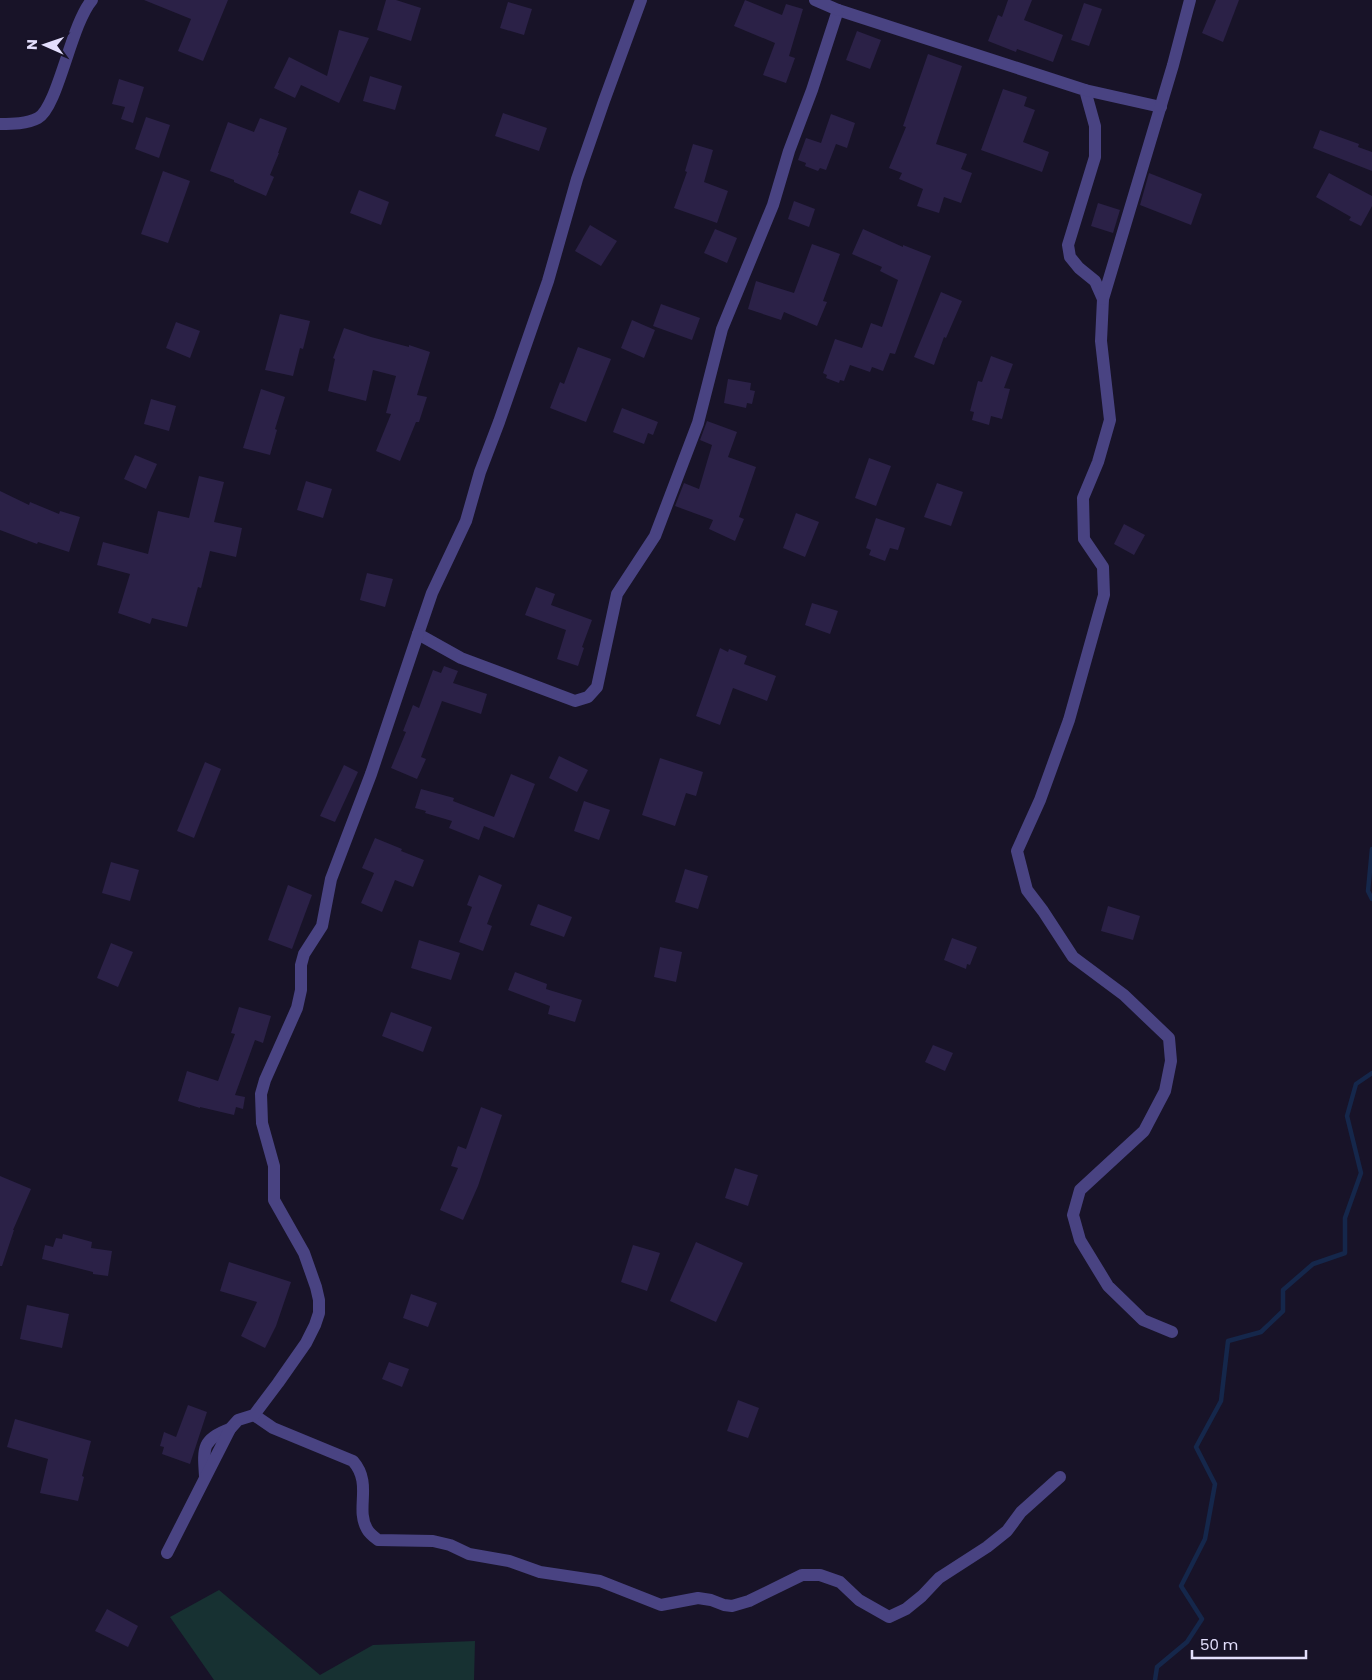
<svg xmlns="http://www.w3.org/2000/svg" width="1372" height="1680" font-family="Poppins,sans-serif">
  <style>
    .green { fill: #173132 }
    .lines { fill: none; stroke-linecap: round; stroke-linejoin: round }
    .stream { stroke: #15274b; stroke-width: 4.5 }
    .building { fill: #2b2147 }
    .minor { stroke: #494382; stroke-width: 12 }
  </style>
  <rect width="100%" height="100%" fill="#181328"/>
  <polygon class="green" points="219,1590 320,1675 373,1645 475,1641 474,1680 214,1680 170,1617"/>
  <g class="lines">
    <g class="stream">
      <polyline points="1372,849 1368,891 1372,899"/>
      <polyline points="1155,1680 1157,1667 1187,1642 1202,1619 1181,1586 1205,1539 1215,1484 1196,1447 1221,1401 1228,1341 1261,1332 1283,1311 1283,1290 1313,1264 1345,1253 1345,1218 1361,1173 1347,1116 1356,1084 1372,1073"/>
    </g>
  </g>
  <g class="building">
    <polygon points="144,0 228,0 203,61 178,51 191,19"/>
    <polygon points="386,0 396,0 421,8 411,41 377,30"/>
    <polygon points="745,0 782,15 786,4 803,9 789,56 795,58 786,83 763,75 775,43 734,26"/>
    <polygon points="1008,0 1032,0 1024,20 1063,35 1053,62 1017,49 1016,52 988,41 998,15 1002,17"/>
    <polygon points="1216,0 1239,0 1223,42 1202,33"/>
    <polygon points="508,2 532,9 524,35 500,28"/>
    <polygon points="1084,3 1102,9 1089,46 1071,40"/>
    <polygon points="339,30 369,38 339,103 301,85 295,98 274,88 289,57 327,76"/>
    <polygon points="857,31 881,40 870,69 846,60"/>
    <polygon points="928,54 962,66 936,144 967,154 961,169 972,173 961,203 944,197 939,213 917,206 923,189 899,179 902,173 889,168 906,127 903,126"/>
    <polygon points="370,76 402,86 395,110 363,101"/>
    <polygon points="119,79 144,87 133,123 121,119 125,107 112,104"/>
    <polygon points="1003,89 1027,97 1024,106 1035,110 1023,142 1049,152 1042,172 981,150"/>
    <polygon points="503,113 547,128 539,151 495,136"/>
    <polygon points="831,114 855,123 847,148 836,144 826,170 820,168 818,171 805,166 806,163 798,160 806,138 821,143"/>
    <polygon points="146,117 170,125 159,158 135,149"/>
    <polygon points="260,118 287,128 278,153 279,153 270,175 274,177 266,196 234,182 234,180 210,171 228,122 254,132"/>
    <polygon points="1320,130 1359,144 1358,147 1372,152 1372,171 1313,148"/>
    <polygon points="693,144 713,150 704,182 728,191 717,223 674,208 687,172 685,171"/>
    <polygon points="163,171 190,181 168,243 141,234"/>
    <polygon points="1149,173 1202,194 1191,225 1140,205"/>
    <polygon points="1329,173 1372,196 1372,206 1361,226 1349,220 1351,217 1316,197"/>
    <polygon points="359,190 389,202 381,225 350,213"/>
    <polygon points="794,201 815,209 809,227 788,219"/>
    <polygon points="1098,203 1120,210 1113,233 1091,226"/>
    <polygon points="590,225 617,241 601,266 575,251"/>
    <polygon points="715,229 737,238 727,263 704,253"/>
    <polygon points="863,229 903,247 903,245 931,256 895,354 890,353 883,371 872,367 870,372 850,365 844,381 840,380 839,383 826,378 827,375 823,373 835,339 862,348 871,323 882,327 898,280 880,271 882,267 852,254"/>
    <polygon points="812,244 840,254 823,301 827,302 817,326 784,312 781,320 748,309 756,281 794,293"/>
    <polygon points="941,292 962,301 946,338 944,337 934,365 914,357"/>
    <polygon points="661,304 700,318 692,340 653,326"/>
    <polygon points="280,314 310,321 303,349 300,348 293,376 265,370"/>
    <polygon points="632,320 655,330 644,358 621,348"/>
    <polygon points="176,322 200,331 190,358 166,348"/>
    <polygon points="344,328 371,337 409,347 409,345 430,352 417,395 427,397 419,422 416,422 400,461 376,451 391,414 386,413 396,376 373,370 366,401 328,391 335,359 333,358"/>
    <polygon points="578,347 611,359 586,422 550,408 560,382 564,384"/>
    <polygon points="991,356 1013,364 1004,388 1010,389 1002,419 991,416 989,425 972,420 974,412 970,411 978,381 982,382"/>
    <polygon points="728,379 751,383 750,390 755,391 752,404 747,403 746,408 724,403"/>
    <polygon points="261,389 285,397 275,429 277,430 270,455 243,448"/>
    <polygon points="151,399 176,406 169,431 144,424"/>
    <polygon points="622,408 658,422 653,435 648,433 644,444 613,432"/>
    <polygon points="707,421 737,432 728,457 756,467 739,517 744,519 735,541 709,529 713,520 675,506 684,483 699,489 712,445 700,440"/>
    <polygon points="135,455 157,464 146,489 124,479"/>
    <polygon points="869,458 891,466 876,506 855,498"/>
    <polygon points="199,476 224,482 214,522 242,528 236,557 210,551 201,588 198,587 187,627 152,618 150,624 118,613 130,574 97,565 103,542 148,554 158,511 189,518"/>
    <polygon points="306,481 332,489 323,518 297,510"/>
    <polygon points="937,483 963,492 951,526 924,517"/>
    <polygon points="0,491 29,505 30,502 59,514 60,511 80,517 69,552 38,542 37,544 0,530"/>
    <polygon points="796,513 819,522 805,557 783,548"/>
    <polygon points="876,518 905,528 898,550 890,548 885,561 869,555 871,550 866,548"/>
    <polygon points="1124,524 1145,535 1134,555 1114,544"/>
    <polygon points="367,573 393,579 385,607 360,600"/>
    <polygon points="536,587 555,594 551,605 592,620 582,647 584,648 578,666 557,659 566,630 525,615"/>
    <polygon points="812,603 838,611 830,634 805,625"/>
    <polygon points="720,648 728,652 729,649 747,656 744,664 776,676 767,701 733,688 720,725 696,716"/>
    <polygon points="444,666 458,671 453,683 487,694 481,714 442,701 421,757 426,759 417,779 391,768 406,732 403,731 413,705 419,708 433,670 441,673"/>
    <polygon points="559,756 588,770 577,792 549,778"/>
    <polygon points="660,758 703,772 696,796 686,793 675,826 642,815"/>
    <polygon points="205,762 221,769 194,838 177,831"/>
    <polygon points="344,765 358,772 335,822 320,816"/>
    <polygon points="511,774 535,784 514,838 484,826 479,840 449,828 452,821 425,813 426,811 415,808 421,789 454,798 453,801 494,817"/>
    <polygon points="584,801 610,810 599,840 574,831"/>
    <polygon points="375,838 402,849 401,851 424,860 413,887 395,880 382,912 361,903 374,873 362,868"/>
    <polygon points="111,862 139,870 130,901 102,893"/>
    <polygon points="685,869 708,876 698,909 675,902"/>
    <polygon points="479,875 502,885 487,924 492,926 483,951 459,942 472,907 467,905"/>
    <polygon points="288,885 312,895 292,949 268,940"/>
    <polygon points="538,904 572,917 564,937 530,925"/>
    <polygon points="1108,906 1140,916 1133,940 1101,931"/>
    <polygon points="952,938 977,947 970,965 967,964 966,969 944,960"/>
    <polygon points="419,940 460,953 451,980 411,968"/>
    <polygon points="111,943 133,952 118,987 97,978"/>
    <polygon points="660,947 682,952 676,982 654,977"/>
    <polygon points="515,972 547,984 546,989 582,1000 575,1022 548,1014 550,1006 508,990"/>
    <polygon points="239,1007 271,1016 263,1043 255,1040 235,1095 245,1097 243,1109 236,1107 234,1115 200,1107 200,1108 178,1101 187,1071 218,1081 235,1034 231,1033"/>
    <polygon points="391,1012 432,1027 423,1052 382,1036"/>
    <polygon points="933,1045 953,1053 945,1071 925,1062"/>
    <polygon points="481,1107 502,1115 478,1186 463,1220 440,1210 458,1168 451,1166 458,1146 466,1149"/>
    <polygon points="735,1168 758,1175 748,1206 725,1198"/>
    <polygon points="0,1176 31,1189 13,1230 14,1230 2,1266 0,1266"/>
    <polygon points="63,1234 92,1242 91,1248 112,1251 108,1276 93,1274 93,1272 42,1259 45,1245 53,1247 56,1238 62,1239"/>
    <polygon points="696,1242 743,1263 716,1322 670,1301"/>
    <polygon points="633,1245 660,1253 647,1291 621,1282"/>
    <polygon points="229,1262 291,1282 276,1326 265,1348 241,1336 257,1302 220,1291"/>
    <polygon points="411,1294 437,1303 428,1327 403,1318"/>
    <polygon points="27,1305 69,1314 62,1348 20,1339"/>
    <polygon points="389,1362 409,1369 402,1387 382,1379"/>
    <polygon points="738,1400 759,1408 748,1438 727,1431"/>
    <polygon points="188,1405 207,1412 190,1464 162,1454 164,1447 160,1446 164,1432 176,1437"/>
    <polygon points="15,1419 91,1441 82,1476 84,1477 78,1501 40,1493 48,1459 7,1447"/>
    <polygon points="107,1609 138,1626 128,1647 95,1631"/>
  </g>
  <g class="lines">
    <g class="minor">
      <polyline points="641,0 604,101 577,179 548,281 499,422 480,472 466,521 432,593 418,634 461,658 575,701 588,697 597,687 617,594 655,536 698,423 722,329 773,205 789,151 812,90 838,10 1085,90 1095,126 1095,157 1068,245 1070,257 1079,268 1095,281 1103,299 1101,341 1110,420 1098,462 1083,498 1084,539 1103,567 1104,595 1069,720 1040,800 1017,851 1027,890 1043,911 1073,957 1124,995 1169,1038 1171,1061 1165,1091 1144,1131 1080,1190 1073,1215 1080,1240 1108,1286 1143,1320 1172,1332"/>
      <polyline points="815,0 838,10"/>
      <polyline points="1085,90 1161,107"/>
      <path d="M0,124C12,124 27,124 38,118C58,107 71,24 92,0"/>
      <polyline points="1103,299 1173,65 1190,0"/>
      <path d="M254,1415L273,1428L353,1461C373,1484 355,1508 367,1529C369,1533 374,1537 378,1540L433,1541L450,1545L469,1554L509,1561L540,1572L600,1581L661,1605L698,1598L711,1600L724,1605L732,1606L749,1601L802,1575H820L840,1582L859,1600L889,1617L906,1609L922,1596L939,1578L987,1547L1007,1531L1021,1512L1060,1477"/>
      <path d="M205,1476C203,1448 202,1439 230,1429"/>
      <polyline points="167,1553 230,1429 238,1420 254,1415 278,1383 306,1343 315,1325 319,1313 319,1300 316,1287 304,1253 274,1200 274,1166 262,1123 261,1094 265,1080 297,1008 301,990 301,965 304,954 322,926 331,879 371,774 418,634"/>
    </g>
  </g>
  <g transform="translate(45 45) rotate(272)" stroke="#181328" stroke-width="4" paint-order="stroke">
  <path d="M0-4L9 19L0 12L-9 19Z" fill="#e3defc"/>
  <text y="-8" font-size="14" font-weight="bold" text-anchor="middle" fill="#e3defc">N</text>
  </g>
  <path d="M1192 1650v8h114v-8" fill="none" stroke="#e3defc" stroke-width="2.5"/>
  <text x="1200" y="1650" font-size="15" fill="#e3defc" stroke="#181328" stroke-width="4" paint-order="stroke">50 m</text>
</svg>
